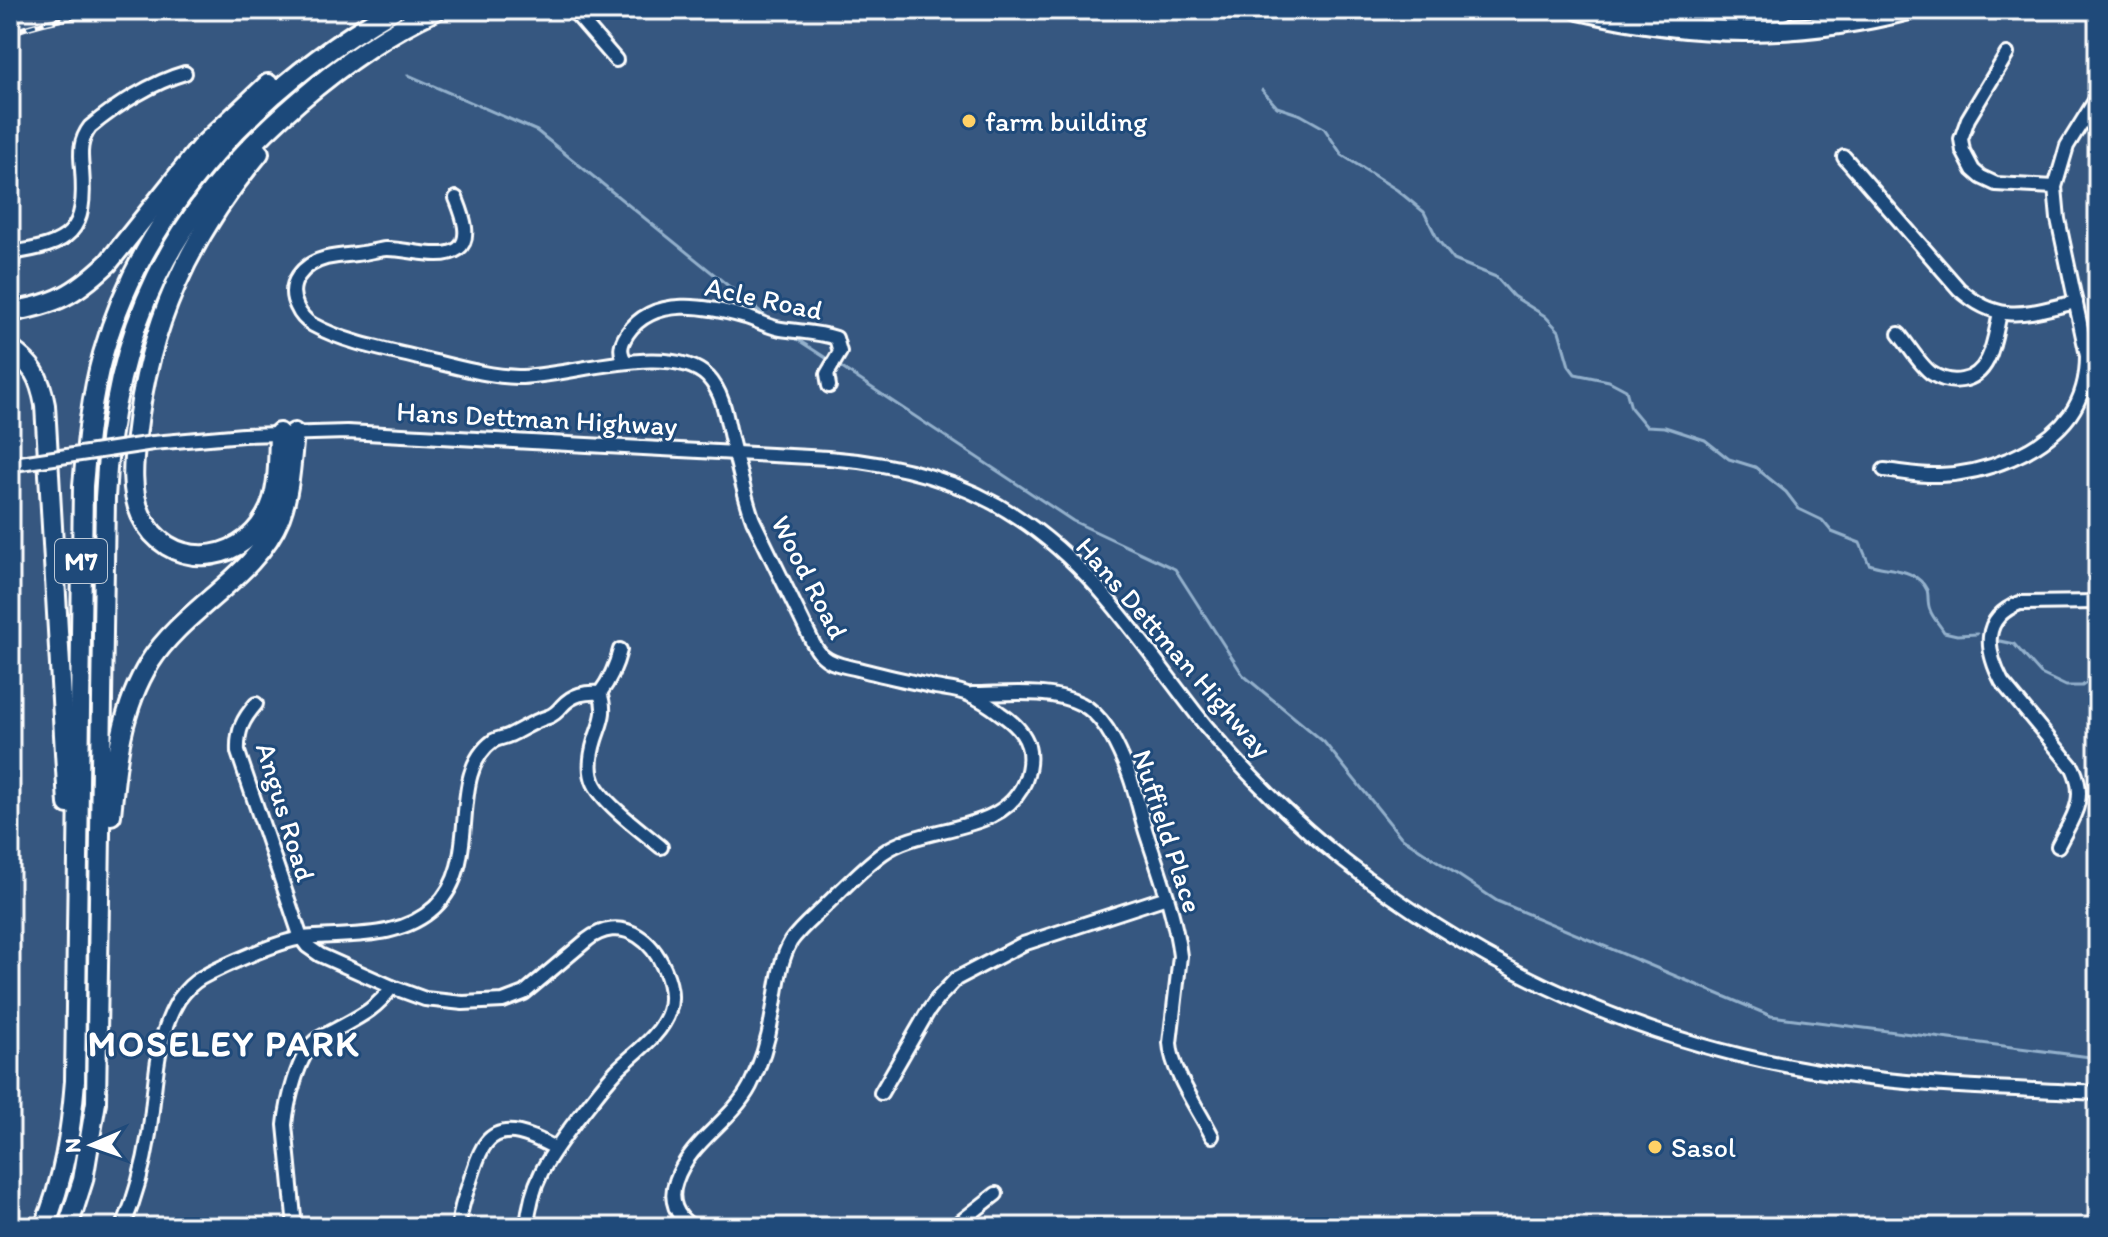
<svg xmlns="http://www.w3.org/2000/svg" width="2108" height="1237" font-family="Itim,sans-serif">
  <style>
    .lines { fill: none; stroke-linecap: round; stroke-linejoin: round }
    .stream { stroke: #93b0cb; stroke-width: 3 }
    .minor-casing { stroke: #fff; stroke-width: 18 }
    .highway-casing { stroke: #fff; stroke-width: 24 }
    .minor { stroke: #1f4a7a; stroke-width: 12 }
    .highway { stroke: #1f4a7a; stroke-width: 18 }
    .rail-casing { stroke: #fff; stroke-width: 6 }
    .rail { stroke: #1f4a7a; stroke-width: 3; stroke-dasharray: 9; stroke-linecap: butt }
    .minor-bridge-casing { stroke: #fff; stroke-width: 18; stroke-linecap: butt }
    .minor-bridge { stroke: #1f4a7a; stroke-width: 12 }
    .poi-dot { fill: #ffd166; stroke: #1f4a7a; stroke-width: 3 }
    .labels { text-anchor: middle; stroke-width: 6; stroke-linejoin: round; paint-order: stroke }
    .shield { fill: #1f4a7a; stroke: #bcc9d7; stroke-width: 2 }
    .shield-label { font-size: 26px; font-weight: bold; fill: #fff }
    .poi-label { font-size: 28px; fill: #fff; stroke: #1f4a7a; text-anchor: start }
    .street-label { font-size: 28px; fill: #fff; stroke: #1f4a7a }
    .district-label { font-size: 36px; font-weight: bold; letter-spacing: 2px; fill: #fff; stroke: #1f4a7a }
  </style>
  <rect width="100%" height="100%" fill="#365780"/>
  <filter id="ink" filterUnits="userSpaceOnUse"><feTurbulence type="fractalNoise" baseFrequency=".0125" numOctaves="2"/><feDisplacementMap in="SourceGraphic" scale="16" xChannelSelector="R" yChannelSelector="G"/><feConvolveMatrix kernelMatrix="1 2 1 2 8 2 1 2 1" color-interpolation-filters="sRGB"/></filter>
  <g filter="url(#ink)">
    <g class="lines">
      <g class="stream">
        <polyline points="408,75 537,131 773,322"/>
        <path d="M1262,90L1277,107L1301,115L1324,128L1342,155L1397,190L1424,212L1438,240L1454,260L1496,277L1513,296L1545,316L1559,331L1569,366L1575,374L1609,381L1626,390L1631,408L1646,426L1665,427L1705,440L1729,459L1755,467L1786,492L1799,509L1822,520L1832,532L1860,543L1869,564C1888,571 1916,567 1927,590C1929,596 1927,604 1930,610C1932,617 1940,625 1944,632L1957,635L1977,634"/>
        <polyline points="792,336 829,360"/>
        <polyline points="836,364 1073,521 1175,569 1243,675 1324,742 1401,837 1497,901 1771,1016 2098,1058"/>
        <polyline points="2000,641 2014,644 2041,674 2066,686 2082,686 2098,674"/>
      </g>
      <defs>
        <g id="minor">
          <polyline points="575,10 577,15 616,60"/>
          <polyline points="2007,54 1968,119 1961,139 1963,151 1973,170 1981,177 1996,184 2055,187"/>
          <path d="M1844,157L1959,289C2000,326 2027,313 2076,302"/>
          <path d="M456,198C461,211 473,238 458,249C441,261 406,248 386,249C376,250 366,253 356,254C346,255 335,256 326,258C303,264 285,284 297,307C300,314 306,321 313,325C346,343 387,350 423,359C454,366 486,376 518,377C567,377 671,340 708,377C726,396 727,426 734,450C740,473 745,498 753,520L813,643C816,648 819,654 824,657C833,665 847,666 858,669C884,676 909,681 935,687C946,689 960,690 970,695C981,699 992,707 1001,714C1013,722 1024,732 1028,746C1031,758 1029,770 1025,781C1003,836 924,823 883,853C862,868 844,888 825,906C814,917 800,928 791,941C778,963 777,993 772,1017C768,1042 761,1064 750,1086C731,1122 689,1142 676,1181C669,1200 676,1217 693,1227"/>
          <path d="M10,253C71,244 87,233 82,169C80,152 80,140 90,127C115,106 153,82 185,73"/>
          <path d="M1899,334C1909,346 1919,364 1931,373C1940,379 1951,382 1962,380C1992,375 1994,338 2000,313"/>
          <path d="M626,362C619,352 620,345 627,334C653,295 708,306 746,317C758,321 769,327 781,329C800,332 818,332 836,338L840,352L827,374L829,386"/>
          <path d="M153,443L243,435L347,432L828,458C895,463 960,479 1017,517C1097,568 1148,654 1206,726C1245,773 1297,824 1344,861C1497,980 1668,1054 1860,1077C1939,1087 2019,1089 2098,1093"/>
          <path d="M1884,470C1902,472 1921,476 1939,475C1984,474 2043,452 2070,415C2082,398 2087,377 2087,356L2058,219L2055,187L2067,146L2098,96"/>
          <path d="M600,693C607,713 601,721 595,740C591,753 588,770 594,783C603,803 643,832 661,847"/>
          <path d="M600,693C610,680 616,666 620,650"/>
          <path d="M972,694C1006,694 1049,688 1081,704C1102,714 1115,741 1124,762C1134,783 1139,809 1146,832C1159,872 1175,914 1180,956L1170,1043C1172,1073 1198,1108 1212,1136"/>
          <path d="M256,704C243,719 237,730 238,752L301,938L307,946L320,955L392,987L425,999L463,1003L503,1001L524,993L587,940C602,928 621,925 638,936C659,949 677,986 669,1011C661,1036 634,1053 617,1070C603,1085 591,1102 578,1118C550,1156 531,1178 527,1227"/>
          <path d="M2058,846C2072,818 2088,800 2073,768L2002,682C1986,651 1980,618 2020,603L2098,602"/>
          <polyline points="881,1093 927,1013 938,998 956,979 1023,944 1167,897"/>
          <path d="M123,1227C135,1198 144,1165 149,1134C156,1089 154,1039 179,999C185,991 192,983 201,978C222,966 279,941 302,938C347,933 399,941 435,907C484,861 445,776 493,741C498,738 504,738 510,735C523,729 534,721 548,717C554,715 558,711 562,706C573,694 585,692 600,693"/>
          <path d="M295,1227L285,1125C287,1103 298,1056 315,1041C321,1036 330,1033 337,1029C361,1016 376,1009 392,987"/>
          <path d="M459,1227C459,1210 466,1194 471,1178C475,1167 478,1153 486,1143C504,1120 536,1138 555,1148"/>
          <polyline points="954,1227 996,1194"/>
        </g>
        <g id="highway">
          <path d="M1579,10C1694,37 1794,39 1909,10"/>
          <polyline points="1713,10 1762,12 1783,10"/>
          <path d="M259,153C188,239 148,326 136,437C133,462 130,491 141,515C166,570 238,567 266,516C280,492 278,460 279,433"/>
          <path d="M10,312C56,304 74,295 108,263L200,148L268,84"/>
          <path d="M10,349C33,365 40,377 45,405L68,804"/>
          <path d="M111,815C116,762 121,708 150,662C184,608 256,577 280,517C290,491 291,460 294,433"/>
          <path d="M44,1227C64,1180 71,1131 75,1081L83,486C87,441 91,397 103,354C145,205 261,85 393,10"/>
          <path d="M68,1227L83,1180L96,1102L105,498C113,327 170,212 299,101C341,65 386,33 436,10"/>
        </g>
      </defs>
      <use href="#minor" class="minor-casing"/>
      <use href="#highway" class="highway-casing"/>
      <use href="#minor" class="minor"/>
      <use href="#highway" class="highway"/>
      <defs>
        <path id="rail" d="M10,33C55,17 100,12 147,10"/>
      </defs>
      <use href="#rail" class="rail-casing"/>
      <use href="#rail" class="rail"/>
      <defs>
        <polyline id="minor-bridge" points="14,464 153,443"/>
      </defs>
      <use href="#minor-bridge" class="minor-bridge-casing"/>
      <use href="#minor-bridge" class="minor-bridge"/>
    </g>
  </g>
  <g class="poi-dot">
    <circle cx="969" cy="121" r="8"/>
    <circle cx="1655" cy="1147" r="8"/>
  </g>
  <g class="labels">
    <rect class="shield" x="55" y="539" width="52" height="44" rx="6"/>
    <g class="shield-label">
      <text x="81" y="570">M7</text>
    </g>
    <g class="poi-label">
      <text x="985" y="131">farm building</text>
      <text x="1671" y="1157">Sasol</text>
    </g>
    <g class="street-label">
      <text transform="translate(764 298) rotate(12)" y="10">Acle Road</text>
      <text transform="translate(537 418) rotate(3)" y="10">Hans Dettman Highway</text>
      <text transform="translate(810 577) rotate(63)" y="10">Wood Road</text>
      <text transform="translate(1174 647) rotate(49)" y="10">Hans Dettman Highway</text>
      <text transform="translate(286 812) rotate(73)" y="10">Angus Road</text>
      <text transform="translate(1168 831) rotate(72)" y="10">Nuffield Place</text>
    </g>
    <g class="district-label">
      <text x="224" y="1056">MOSELEY PARK</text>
    </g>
  </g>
  <rect width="2108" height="1237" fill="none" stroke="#1f4a7a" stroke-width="40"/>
  <rect x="20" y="20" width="2068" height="1197" fill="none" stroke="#fff" stroke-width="3" filter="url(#ink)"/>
  <g transform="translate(92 1145) rotate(268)" stroke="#1f4a7a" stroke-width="6" paint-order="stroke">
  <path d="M0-6L14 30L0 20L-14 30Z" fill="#ffffff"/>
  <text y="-12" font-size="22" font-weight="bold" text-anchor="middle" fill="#ffffff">N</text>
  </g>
</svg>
